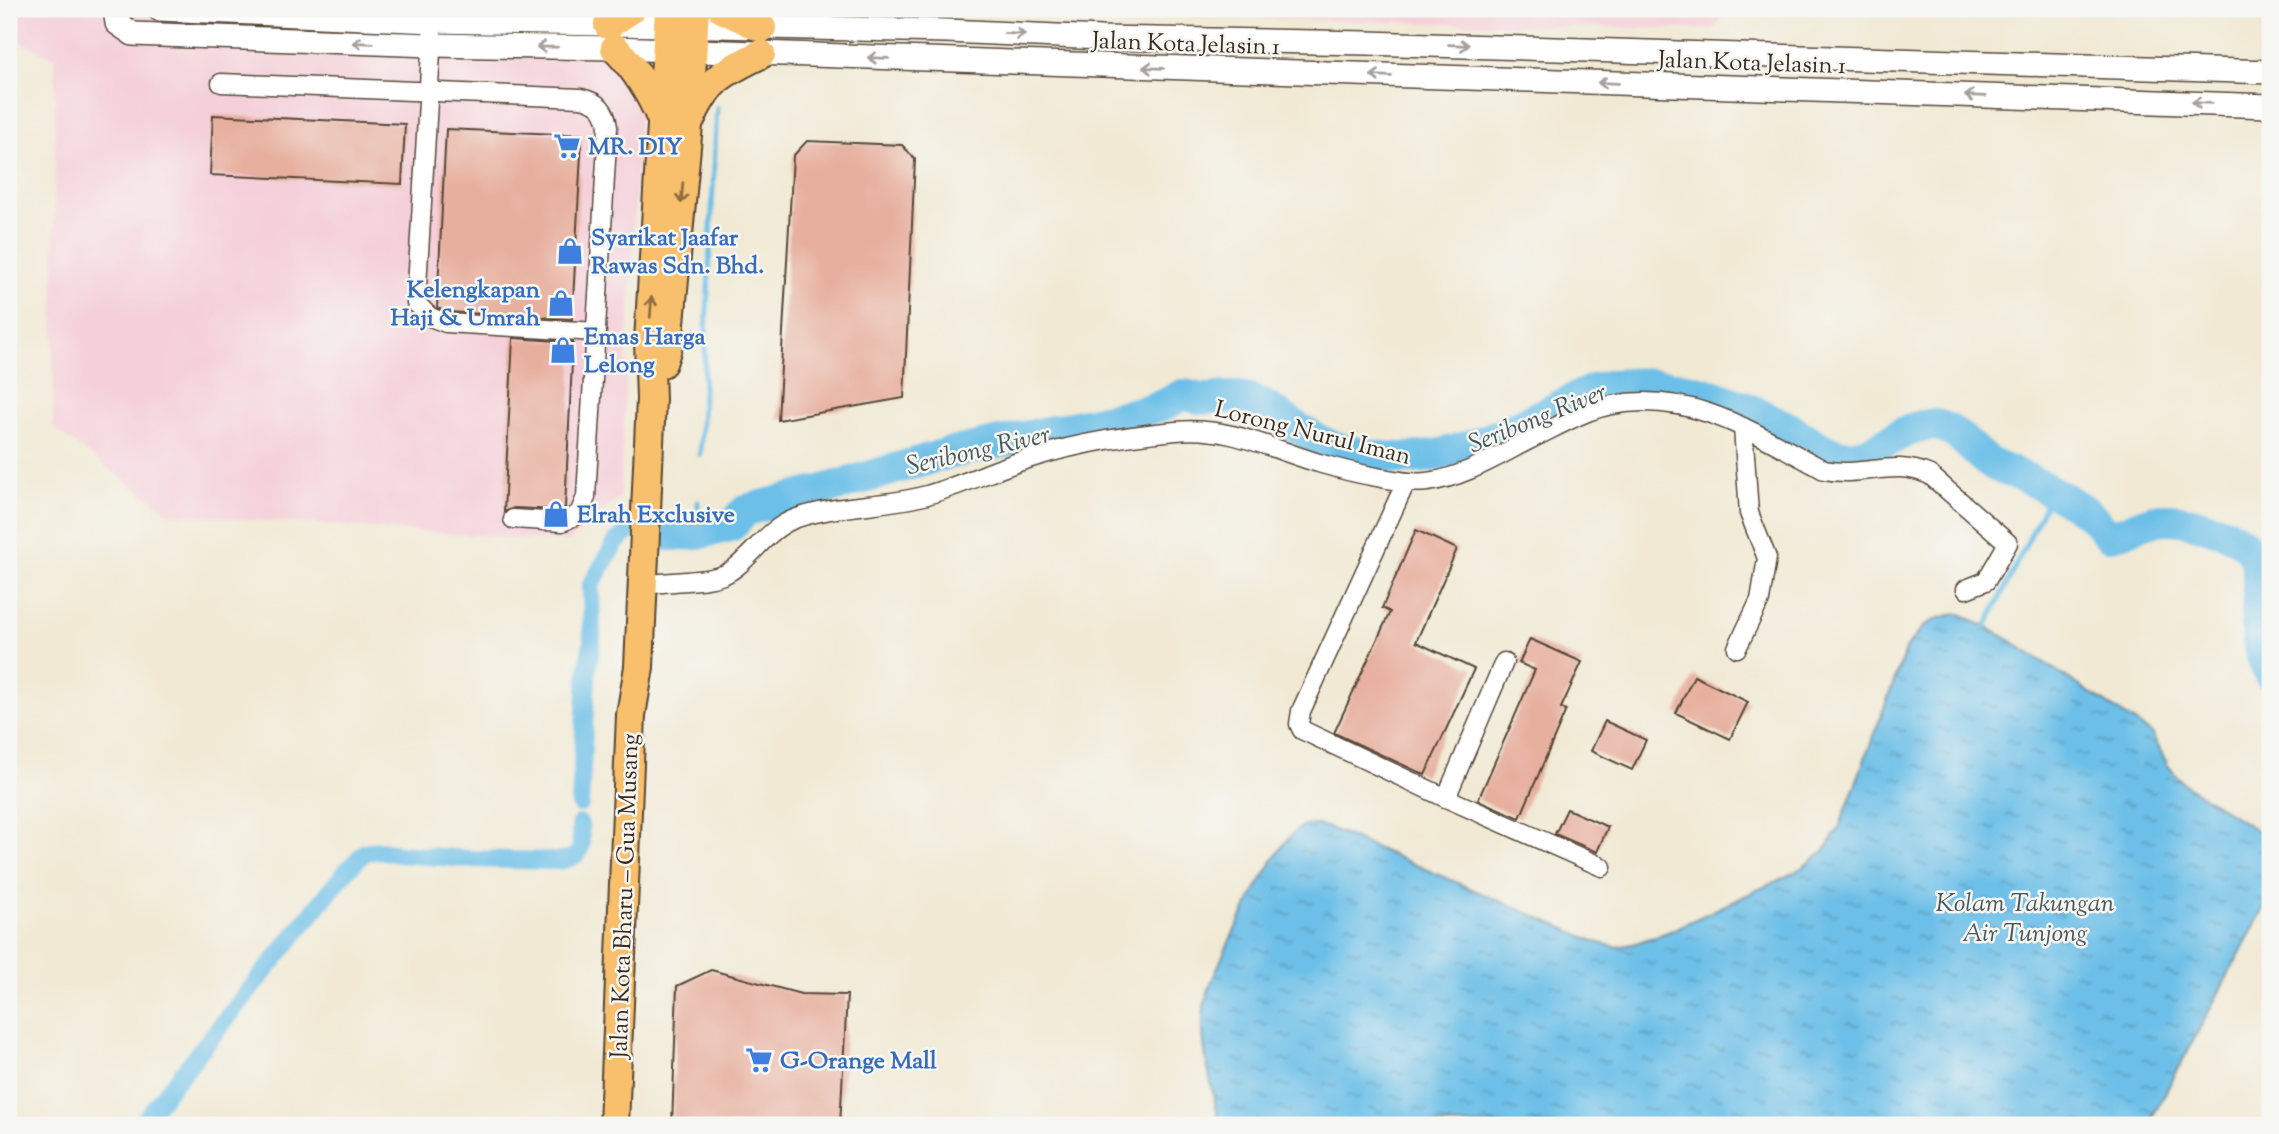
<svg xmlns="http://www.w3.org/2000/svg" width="2279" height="1134" font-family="'Sorts Mill Goudy',serif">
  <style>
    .built { fill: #f5cfd9 }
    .water { fill: url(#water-ripples); stroke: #547483; stroke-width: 2 }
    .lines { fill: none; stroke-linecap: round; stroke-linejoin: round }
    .stream { stroke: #6cbfe8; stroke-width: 5 }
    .canal { stroke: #6cbfe8; stroke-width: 18 }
    .river { stroke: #6cbfe8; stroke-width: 32 }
    .building { fill: #e7af9e }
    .minor-casing { stroke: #564739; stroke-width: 21 }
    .tertiary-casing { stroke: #564739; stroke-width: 26 }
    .primary-casing { stroke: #564739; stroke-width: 32 }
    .minor { stroke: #fff; stroke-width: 18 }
    .tertiary { stroke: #fff; stroke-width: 23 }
    .primary { stroke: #f8bf6c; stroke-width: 28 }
    .oneway { stroke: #a79f9a }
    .oneway2 { stroke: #906d41 }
    .labels { text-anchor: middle; stroke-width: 5; stroke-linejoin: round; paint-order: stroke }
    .street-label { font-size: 24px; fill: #3b2a1e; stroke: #f6f6f2 }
    .shop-label { font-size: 24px; font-weight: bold; fill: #366cbe; stroke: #f6f6f2; text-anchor: start }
    .water-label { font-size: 26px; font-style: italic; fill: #4a575b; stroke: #f6f6f2 }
  </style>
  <defs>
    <pattern id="water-ripples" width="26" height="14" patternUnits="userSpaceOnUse" patternTransform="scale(1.75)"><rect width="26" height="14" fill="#6cbfe8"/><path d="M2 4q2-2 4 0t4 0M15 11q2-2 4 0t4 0" fill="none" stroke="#5a9bbb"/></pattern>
  </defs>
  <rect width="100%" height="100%" fill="#f6f6f2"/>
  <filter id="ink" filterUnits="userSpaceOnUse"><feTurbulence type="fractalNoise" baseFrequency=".0143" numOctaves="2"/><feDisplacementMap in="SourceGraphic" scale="14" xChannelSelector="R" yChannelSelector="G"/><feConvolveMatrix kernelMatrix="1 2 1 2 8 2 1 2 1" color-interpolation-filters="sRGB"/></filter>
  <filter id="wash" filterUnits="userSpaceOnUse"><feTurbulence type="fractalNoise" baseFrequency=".00686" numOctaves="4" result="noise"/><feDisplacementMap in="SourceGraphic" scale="28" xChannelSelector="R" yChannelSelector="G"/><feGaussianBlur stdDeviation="1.57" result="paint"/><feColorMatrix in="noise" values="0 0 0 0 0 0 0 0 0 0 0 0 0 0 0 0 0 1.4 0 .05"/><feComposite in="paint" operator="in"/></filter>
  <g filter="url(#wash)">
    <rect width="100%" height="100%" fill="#f1e9d4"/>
    <g class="built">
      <polygon points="9,9 645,9 620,497 568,542 171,514 53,428 55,58 9,37"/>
      <polygon points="895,9 1727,9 1714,30"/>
    </g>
    <path class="water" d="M1961,614L2008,639L2151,733L2169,767L2184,784L2264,835L2270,842V897L2148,1125H1220C1213,1090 1199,1043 1204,1008C1208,977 1274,845 1298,829C1308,822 1319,825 1329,828L1596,942L1616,947L1633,944L1668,932L1796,872L1824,851L1839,828L1907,647C1924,624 1932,616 1961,614Z"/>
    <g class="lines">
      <g class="stream">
        <polyline points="700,455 717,107"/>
        <polyline points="697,534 698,502"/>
        <polyline points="1986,627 2051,493"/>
      </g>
      <g class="canal">
        <polyline points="580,804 587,675 592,641 591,585 616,542 627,533"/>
        <path d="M140,1125L348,869L365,852L381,850L398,854L469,859L559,861C586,856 581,848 580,824"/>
      </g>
      <path class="river" d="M667,535L697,534L731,526L746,510L820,491L945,454L1141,412L1166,404L1182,395C1190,394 1195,399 1203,399C1217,399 1230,395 1245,398C1268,404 1288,423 1309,435C1335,451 1370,457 1400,458C1454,460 1509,430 1556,408C1574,399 1594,387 1615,385C1676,377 1734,400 1787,427C1804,436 1819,450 1838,454C1875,463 1896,425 1932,425C1956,425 1970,450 1988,462C2001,470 2018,474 2032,481C2051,491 2074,502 2091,516C2098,522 2102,529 2109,535C2126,534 2139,523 2155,520C2173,517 2192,522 2209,527C2279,545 2252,585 2258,639C2259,651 2265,665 2270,675"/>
    </g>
    <g id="blocks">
      <g class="building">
        <polygon points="213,115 405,124 402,184 210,175"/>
        <polygon points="446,129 582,135 572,319 448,312 437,308"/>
        <polygon points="807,141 902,145 915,159 904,398 778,420 793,156"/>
        <polygon points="513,338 573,342 565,508 560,510 514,508 504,512"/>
        <polygon points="1416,530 1457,549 1416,642 1474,669 1425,775 1334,733 1390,612 1382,608"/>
        <polygon points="1530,639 1582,662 1561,708 1566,710 1520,818 1478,800 1535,670 1519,663"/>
        <polygon points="1694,676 1748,702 1730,739 1676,713"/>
        <polygon points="1605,721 1646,740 1632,770 1591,751"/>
        <polygon points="1567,809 1608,827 1597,852 1555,834"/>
        <polygon points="711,970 801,994 847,995 840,1125 672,1125 677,986"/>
      </g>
    </g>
  </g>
  <g filter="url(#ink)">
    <use href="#blocks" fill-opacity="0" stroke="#564739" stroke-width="2"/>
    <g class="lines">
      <defs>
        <g id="minor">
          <polyline points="432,35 416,303 430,317 446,323 597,332"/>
          <path d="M221,83L581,98C599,102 606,110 608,127L586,497L579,514L562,522L513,519"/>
          <polyline points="1406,482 1301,711 1299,724 1302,730 1446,798 1504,662"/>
          <path d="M642,586C667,580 702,583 723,575C748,565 764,529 797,518C838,504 884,507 927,495C955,487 982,475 1010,465C1062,446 1120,436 1176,431C1230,426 1271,449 1322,464C1340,469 1358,474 1377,477C1393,480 1410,484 1427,482C1463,478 1499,455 1531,439C1557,427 1584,410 1612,405C1693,390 1756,434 1824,470C1865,478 1892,458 1930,475L2008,543L1986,581L1966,589"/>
          <polyline points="1737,648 1760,600 1767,558 1749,513 1743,427"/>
          <polyline points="1446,798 1602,867"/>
        </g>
        <g id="tertiary">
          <polyline points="115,9 117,23 133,34 431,45 615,48 2270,106"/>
          <polyline points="159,9 433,21 668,25 947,31 1101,38 1367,43 2270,72"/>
        </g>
        <g id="primary">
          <polyline points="722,9 762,28"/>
          <polyline points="608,25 632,9"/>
          <path d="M615,48C636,69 650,92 662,120"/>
          <path d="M691,118C709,78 723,73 761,54"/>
          <polyline points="662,363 668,345 688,125 695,9"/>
          <polyline points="614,1125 631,715 639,667 651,399 649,341 669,9"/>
        </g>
      </defs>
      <use href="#minor" class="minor-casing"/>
      <use href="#tertiary" class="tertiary-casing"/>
      <use href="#primary" class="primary-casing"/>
      <use href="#minor" class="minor"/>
      <use href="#tertiary" class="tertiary"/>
      <use href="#primary" class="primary"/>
    </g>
    <defs><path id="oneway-shaft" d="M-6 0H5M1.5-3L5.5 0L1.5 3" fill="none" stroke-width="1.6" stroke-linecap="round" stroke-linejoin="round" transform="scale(1.75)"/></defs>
    <g class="oneway">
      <use href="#oneway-shaft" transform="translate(1015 34) rotate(3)"/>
      <use href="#oneway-shaft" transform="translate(363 43) rotate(-178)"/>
      <use href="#oneway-shaft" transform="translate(1459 45) rotate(2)"/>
      <use href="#oneway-shaft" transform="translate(547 47) rotate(-179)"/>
      <use href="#oneway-shaft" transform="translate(878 58) rotate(-178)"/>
      <use href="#oneway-shaft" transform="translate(1153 68) rotate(-178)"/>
      <use href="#oneway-shaft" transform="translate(1381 76) rotate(-178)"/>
      <use href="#oneway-shaft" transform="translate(1608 83) rotate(-178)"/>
      <use href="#oneway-shaft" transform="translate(1975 96) rotate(-178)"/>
      <use href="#oneway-shaft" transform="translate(2202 103) rotate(-178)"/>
    </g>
    <g class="oneway2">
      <use href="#oneway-shaft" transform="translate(682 193) rotate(95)"/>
      <use href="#oneway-shaft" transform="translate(651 307) rotate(-86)"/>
    </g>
  </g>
  <defs>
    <symbol id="supermarket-bare" viewBox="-9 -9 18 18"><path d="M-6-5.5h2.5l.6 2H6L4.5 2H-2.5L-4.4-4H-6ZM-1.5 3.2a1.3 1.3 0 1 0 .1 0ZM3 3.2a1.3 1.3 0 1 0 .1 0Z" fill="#3f7fe0" stroke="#f6f6f2" stroke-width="2.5" paint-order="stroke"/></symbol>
    <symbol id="shop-bare" viewBox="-9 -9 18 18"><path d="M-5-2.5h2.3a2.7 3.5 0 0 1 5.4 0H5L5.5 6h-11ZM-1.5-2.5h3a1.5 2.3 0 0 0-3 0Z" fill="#3f7fe0" stroke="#f6f6f2" stroke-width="2.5" paint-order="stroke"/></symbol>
  </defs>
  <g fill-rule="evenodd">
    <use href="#supermarket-bare" x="548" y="127" width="38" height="38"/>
    <use href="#shop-bare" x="551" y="232" width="38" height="38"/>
    <use href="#shop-bare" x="542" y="284" width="38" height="38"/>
    <use href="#shop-bare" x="544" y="331" width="38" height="38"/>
    <use href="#shop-bare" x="537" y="495" width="38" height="38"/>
    <use href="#supermarket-bare" x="740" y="1041" width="38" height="38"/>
  </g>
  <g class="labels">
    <g class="street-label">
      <text transform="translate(1186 43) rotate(2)" y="8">Jalan Kota Jelasin 1</text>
      <text transform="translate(1752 62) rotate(2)" y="8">Jalan Kota Jelasin 1</text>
      <text transform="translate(1313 432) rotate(14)" y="8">Lorong Nurul Iman</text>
      <text transform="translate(624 896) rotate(-88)" y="8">Jalan Kota Bharu – Gua Musang</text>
    </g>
    <g class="shop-label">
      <text x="588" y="154">MR. DIY</text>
      <text x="591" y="245">Syarikat Jaafar<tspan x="591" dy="28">Rawas Sdn. Bhd.</tspan></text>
      <text x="540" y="297" text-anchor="end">Kelengkapan<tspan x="540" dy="28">Haji &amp; Umrah</tspan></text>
      <text x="584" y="344">Emas Harga<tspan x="584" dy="28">Lelong</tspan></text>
      <text x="577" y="522">Elrah Exclusive</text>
      <text x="780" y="1068">G-Orange Mall</text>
    </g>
    <g class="water-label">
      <text transform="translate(1537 417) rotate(-22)" y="9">Seribong River</text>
      <text transform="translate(978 449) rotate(-13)" y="9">Seribong River</text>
      <text x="2025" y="911">Kolam Takungan<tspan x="2025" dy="30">Air Tunjong</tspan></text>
    </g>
  </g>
  <rect width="2279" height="1134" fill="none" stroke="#f6f6f2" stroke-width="35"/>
</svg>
